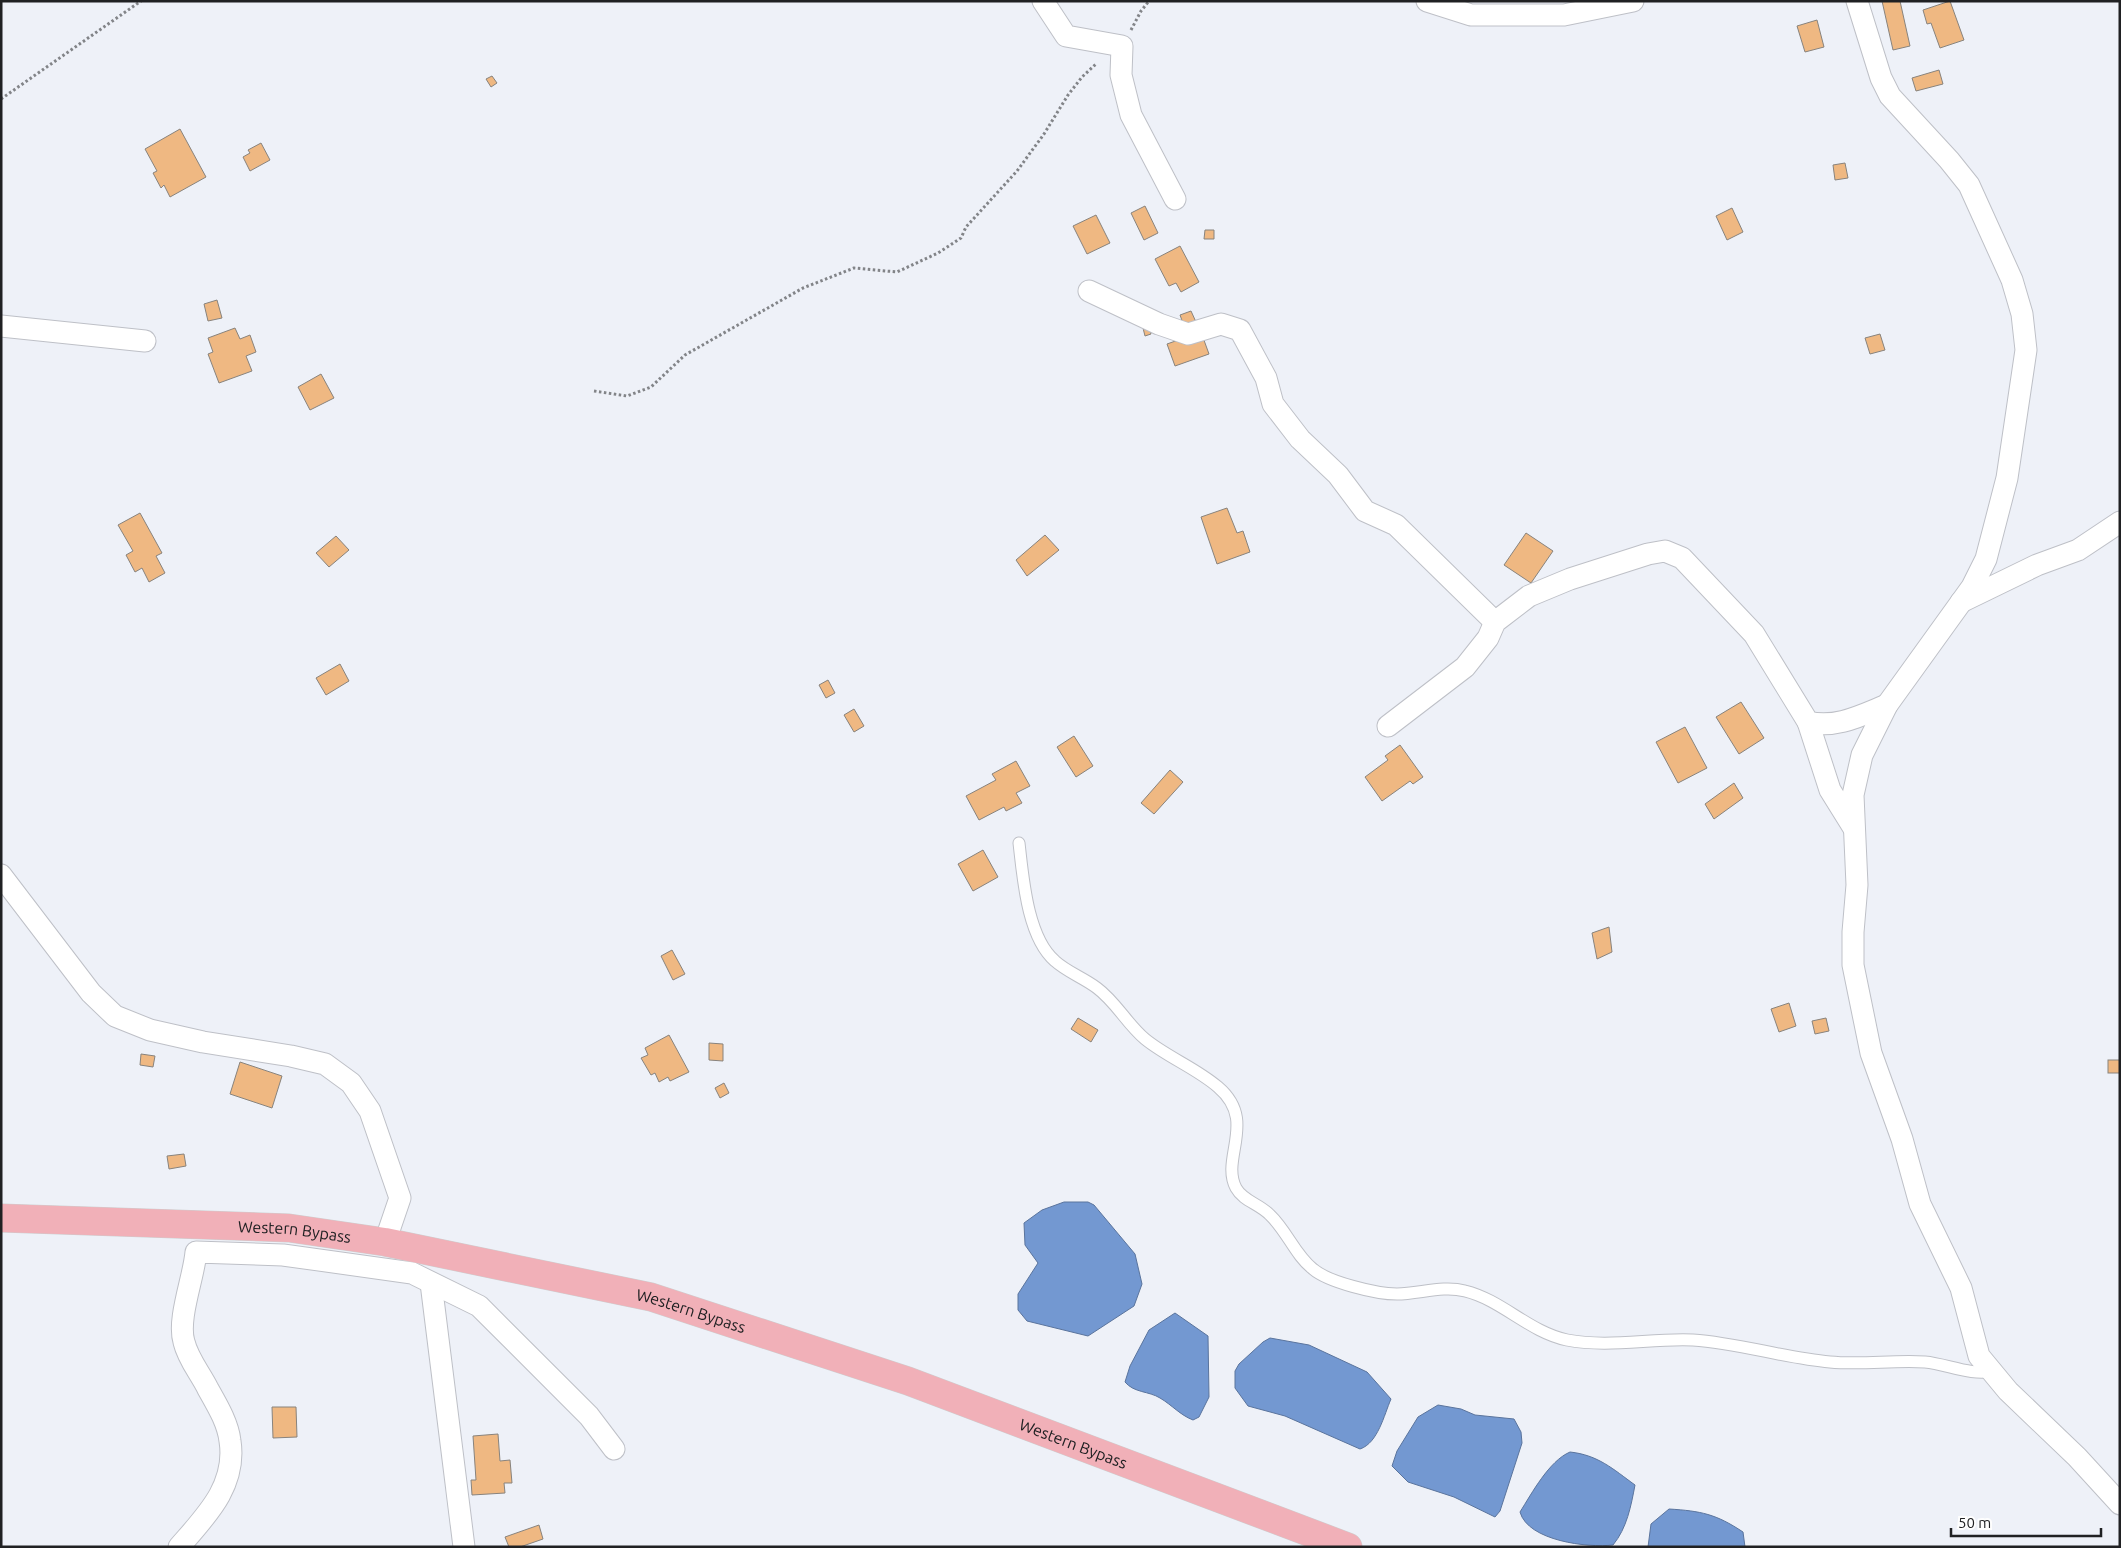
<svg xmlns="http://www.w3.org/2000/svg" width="2121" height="1548" font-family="Ubuntu,sans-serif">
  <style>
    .water { fill: #7398d1; stroke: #5a749d }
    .building { fill: #efb882; stroke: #88837d }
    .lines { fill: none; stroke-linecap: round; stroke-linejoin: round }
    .service-casing { stroke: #bec0c7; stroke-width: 13 }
    .minor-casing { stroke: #bec0c7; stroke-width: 23 }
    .primary-casing { stroke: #cececf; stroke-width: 29 }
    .path { stroke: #828488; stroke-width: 3; stroke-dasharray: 2.5 2.5; stroke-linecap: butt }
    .service { stroke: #fff; stroke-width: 11 }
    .minor { stroke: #fff; stroke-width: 21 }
    .primary { stroke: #f1b0b8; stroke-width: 28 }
    .labels { text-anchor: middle; stroke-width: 5; stroke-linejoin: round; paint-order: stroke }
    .street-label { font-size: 16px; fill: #202123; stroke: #fefefe }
  </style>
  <rect width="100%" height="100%" fill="#eef1f8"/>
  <g class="water">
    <polygon points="1064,1202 1088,1202 1094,1205 1135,1254 1142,1284 1134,1306 1088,1336 1027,1321 1018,1310 1018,1294 1038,1263 1025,1245 1024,1223 1042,1210"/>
    <path d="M1175,1313L1208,1336L1209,1397L1199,1417L1193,1420C1180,1415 1172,1405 1160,1398C1149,1391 1134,1393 1125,1382L1130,1366L1149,1330Z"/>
    <path d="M1270,1338L1309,1345L1367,1372L1391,1399C1384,1415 1378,1443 1360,1449L1285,1416L1248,1406L1235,1388V1371L1239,1364L1263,1342Z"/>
    <polygon points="1438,1405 1461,1409 1475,1415 1514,1419 1521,1432 1522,1443 1500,1511 1495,1517 1454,1497 1408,1482 1392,1466 1397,1451 1418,1417"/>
    <path d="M1570,1452C1598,1455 1613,1469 1635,1485C1631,1506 1627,1528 1613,1545C1588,1548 1528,1541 1520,1512C1532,1493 1549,1461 1570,1452Z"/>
    <path d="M1669,1509C1701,1511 1716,1514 1743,1532L1745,1547H1648L1651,1524Z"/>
  </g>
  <g class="building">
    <polygon points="1882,1 1900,1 1910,46 1893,50"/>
    <polygon points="1950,1 1964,40 1940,48 1931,23 1927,24 1923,10"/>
    <polygon points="1817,20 1824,47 1805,52 1797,26"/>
    <polygon points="1939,70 1943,84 1916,91 1912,78"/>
    <polygon points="492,76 497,83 491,87 486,79"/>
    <polygon points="180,129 206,177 170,197 164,185 161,188 153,173 157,171 145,149"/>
    <polygon points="261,143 270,160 250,171 243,157 250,153 248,150"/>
    <polygon points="1845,163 1848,178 1835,180 1833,165"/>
    <polygon points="1145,206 1158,233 1144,240 1131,213"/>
    <polygon points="1732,208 1743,232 1727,240 1716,216"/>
    <polygon points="1096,215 1110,243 1087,254 1073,226"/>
    <polygon points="1205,230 1214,230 1214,239 1204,239"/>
    <polygon points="1180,246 1199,282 1181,292 1176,283 1169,286 1155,259"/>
    <polygon points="217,300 222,318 208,321 204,304"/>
    <polygon points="1191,311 1196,322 1184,326 1180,315"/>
    <polygon points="1148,323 1151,334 1145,336 1142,324"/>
    <polygon points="235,328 240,339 250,335 256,352 246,356 252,371 219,383 208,354 213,352 208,338"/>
    <polygon points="1201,332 1209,354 1175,366 1167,344"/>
    <polygon points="1880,334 1885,350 1870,354 1865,338"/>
    <polygon points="321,374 334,398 310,410 298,387"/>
    <polygon points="1227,508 1237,533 1243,531 1250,552 1217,564 1201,517"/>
    <polygon points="140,513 162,553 156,556 165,573 149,582 142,568 135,572 126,555 133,551 118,525"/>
    <polygon points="1526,533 1553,551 1531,583 1504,565"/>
    <polygon points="1045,535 1059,550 1027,576 1016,560"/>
    <polygon points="336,536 349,550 329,567 316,553"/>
    <polygon points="340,664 349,681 326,695 316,678"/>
    <polygon points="828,680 835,693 826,698 819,685"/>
    <polygon points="1741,702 1764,738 1739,754 1716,717"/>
    <polygon points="854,709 864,726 854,732 844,715"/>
    <polygon points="1685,727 1707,768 1678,783 1656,742"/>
    <polygon points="1074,736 1093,766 1076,777 1057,747"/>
    <polygon points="1400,745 1423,777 1413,784 1410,781 1382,801 1365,777 1388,760 1385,756"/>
    <polygon points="1016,761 1030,786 1016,793 1022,803 1006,811 1004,807 979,820 966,796 996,780 992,774"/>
    <polygon points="1170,770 1183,782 1154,814 1141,803"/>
    <polygon points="1734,783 1743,798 1714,819 1705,804"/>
    <polygon points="983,850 998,877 973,891 958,864"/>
    <polygon points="1609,927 1612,952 1597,959 1592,933"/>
    <polygon points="672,950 685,974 673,980 661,956"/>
    <polygon points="1789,1003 1796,1026 1779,1032 1771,1009"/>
    <polygon points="1078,1018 1098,1030 1091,1042 1071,1029"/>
    <polygon points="1826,1018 1829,1031 1815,1034 1812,1021"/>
    <polygon points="669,1035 689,1072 670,1081 668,1077 659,1082 655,1073 651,1075 641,1058 648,1055 645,1048"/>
    <polygon points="709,1043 723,1044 723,1061 709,1060"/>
    <polygon points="141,1054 155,1056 153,1067 140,1065"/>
    <rect x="2108" y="1060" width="12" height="13"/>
    <polygon points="240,1062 282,1076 272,1108 230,1094"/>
    <polygon points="724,1083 729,1093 720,1098 715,1088"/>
    <polygon points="184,1154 186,1166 169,1169 167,1156"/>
    <polygon points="272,1407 296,1407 297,1437 273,1438"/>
    <polygon points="498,1434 500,1461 510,1460 512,1483 504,1483 505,1493 472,1495 471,1480 476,1480 473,1436"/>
    <polygon points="539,1525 543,1539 520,1547 509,1547 505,1537"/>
  </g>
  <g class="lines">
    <defs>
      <path id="service" d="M1019,843C1023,877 1027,937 1055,961C1067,972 1084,978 1097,988C1116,1002 1127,1024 1145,1039C1167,1057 1196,1068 1218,1087C1258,1121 1220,1158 1236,1188C1243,1201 1260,1204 1270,1215C1287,1231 1295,1255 1313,1269C1328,1282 1376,1294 1397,1294C1419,1294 1443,1285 1465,1291C1502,1300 1529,1332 1567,1340C1609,1348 1651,1338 1693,1340C1739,1343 1784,1358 1830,1362C1862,1365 1893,1360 1925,1362C1947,1364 1971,1376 1993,1371"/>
      <g id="minor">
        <polyline points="1043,1 1066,36 1122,46 1121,75 1131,115 1175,199"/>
        <polyline points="1427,1 1471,15 1564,15 1633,1"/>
        <polyline points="1857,1 1881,78 1890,96 1949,160 1969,185 2012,280 2022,314 2026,350 2007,478 1986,559 1972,587 1887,705 1862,755 1853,795 1857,885 1853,932 1853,965 1871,1053 1902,1139 1920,1204 1961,1288 1979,1356 2008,1391 2077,1457 2120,1504"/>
        <polyline points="1089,291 1159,324 1188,334 1221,324 1240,330 1266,378 1273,404 1300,439 1338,475 1365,511 1396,525 1495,622"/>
        <polyline points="1,326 145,341"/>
        <polyline points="1961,602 2037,565 2078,550 2120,522"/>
        <polyline points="1808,722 1830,790 1853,827"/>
        <path d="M1388,726L1465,667L1488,638L1495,622L1529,596L1570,579L1648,554L1665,551L1682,558L1754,634L1808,722C1836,729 1862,715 1887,705"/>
        <polyline points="1,875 91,993 115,1016 150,1030 203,1042 291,1056 325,1064 351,1083 370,1111 400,1198 385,1242"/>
        <polyline points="431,1283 464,1547"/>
        <path d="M179,1547C205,1517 237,1486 230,1441C228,1423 217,1405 208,1389C200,1373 188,1359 184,1342C177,1319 194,1277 196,1252L283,1255L412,1273L479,1306L589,1416L614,1449"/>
      </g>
      <g id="primary">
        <path id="s1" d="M1,1218L289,1228L385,1242L651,1297L908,1381L1348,1547"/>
      </g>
    </defs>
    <use href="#service" class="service-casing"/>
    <use href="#minor" class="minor-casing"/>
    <use href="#primary" class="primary-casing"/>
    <g class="path">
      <polyline points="1131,30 1141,11 1149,1"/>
      <polyline points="1,99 141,1"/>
      <polyline points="594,391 627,396 651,387 685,355 803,288 854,268 897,272 938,253 961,238 966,227 1017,171 1044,134 1068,95 1082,77 1097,63"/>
    </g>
    <use href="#service" class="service"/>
    <use href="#minor" class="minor"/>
    <use href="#primary" class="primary"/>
  </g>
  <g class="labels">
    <g class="street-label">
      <text dy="6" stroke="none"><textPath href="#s1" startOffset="294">Western Bypass</textPath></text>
      <text dy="6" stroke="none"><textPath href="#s1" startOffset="699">Western Bypass</textPath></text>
      <text dy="6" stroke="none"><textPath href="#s1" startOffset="1104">Western Bypass</textPath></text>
    </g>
  </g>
  <rect width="2121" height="1548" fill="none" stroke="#202123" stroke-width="5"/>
  <path d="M1951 1528v8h150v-8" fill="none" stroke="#202123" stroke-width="2.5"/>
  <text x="1958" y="1528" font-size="15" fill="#202123" stroke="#fefefe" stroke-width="4" paint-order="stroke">50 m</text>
</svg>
